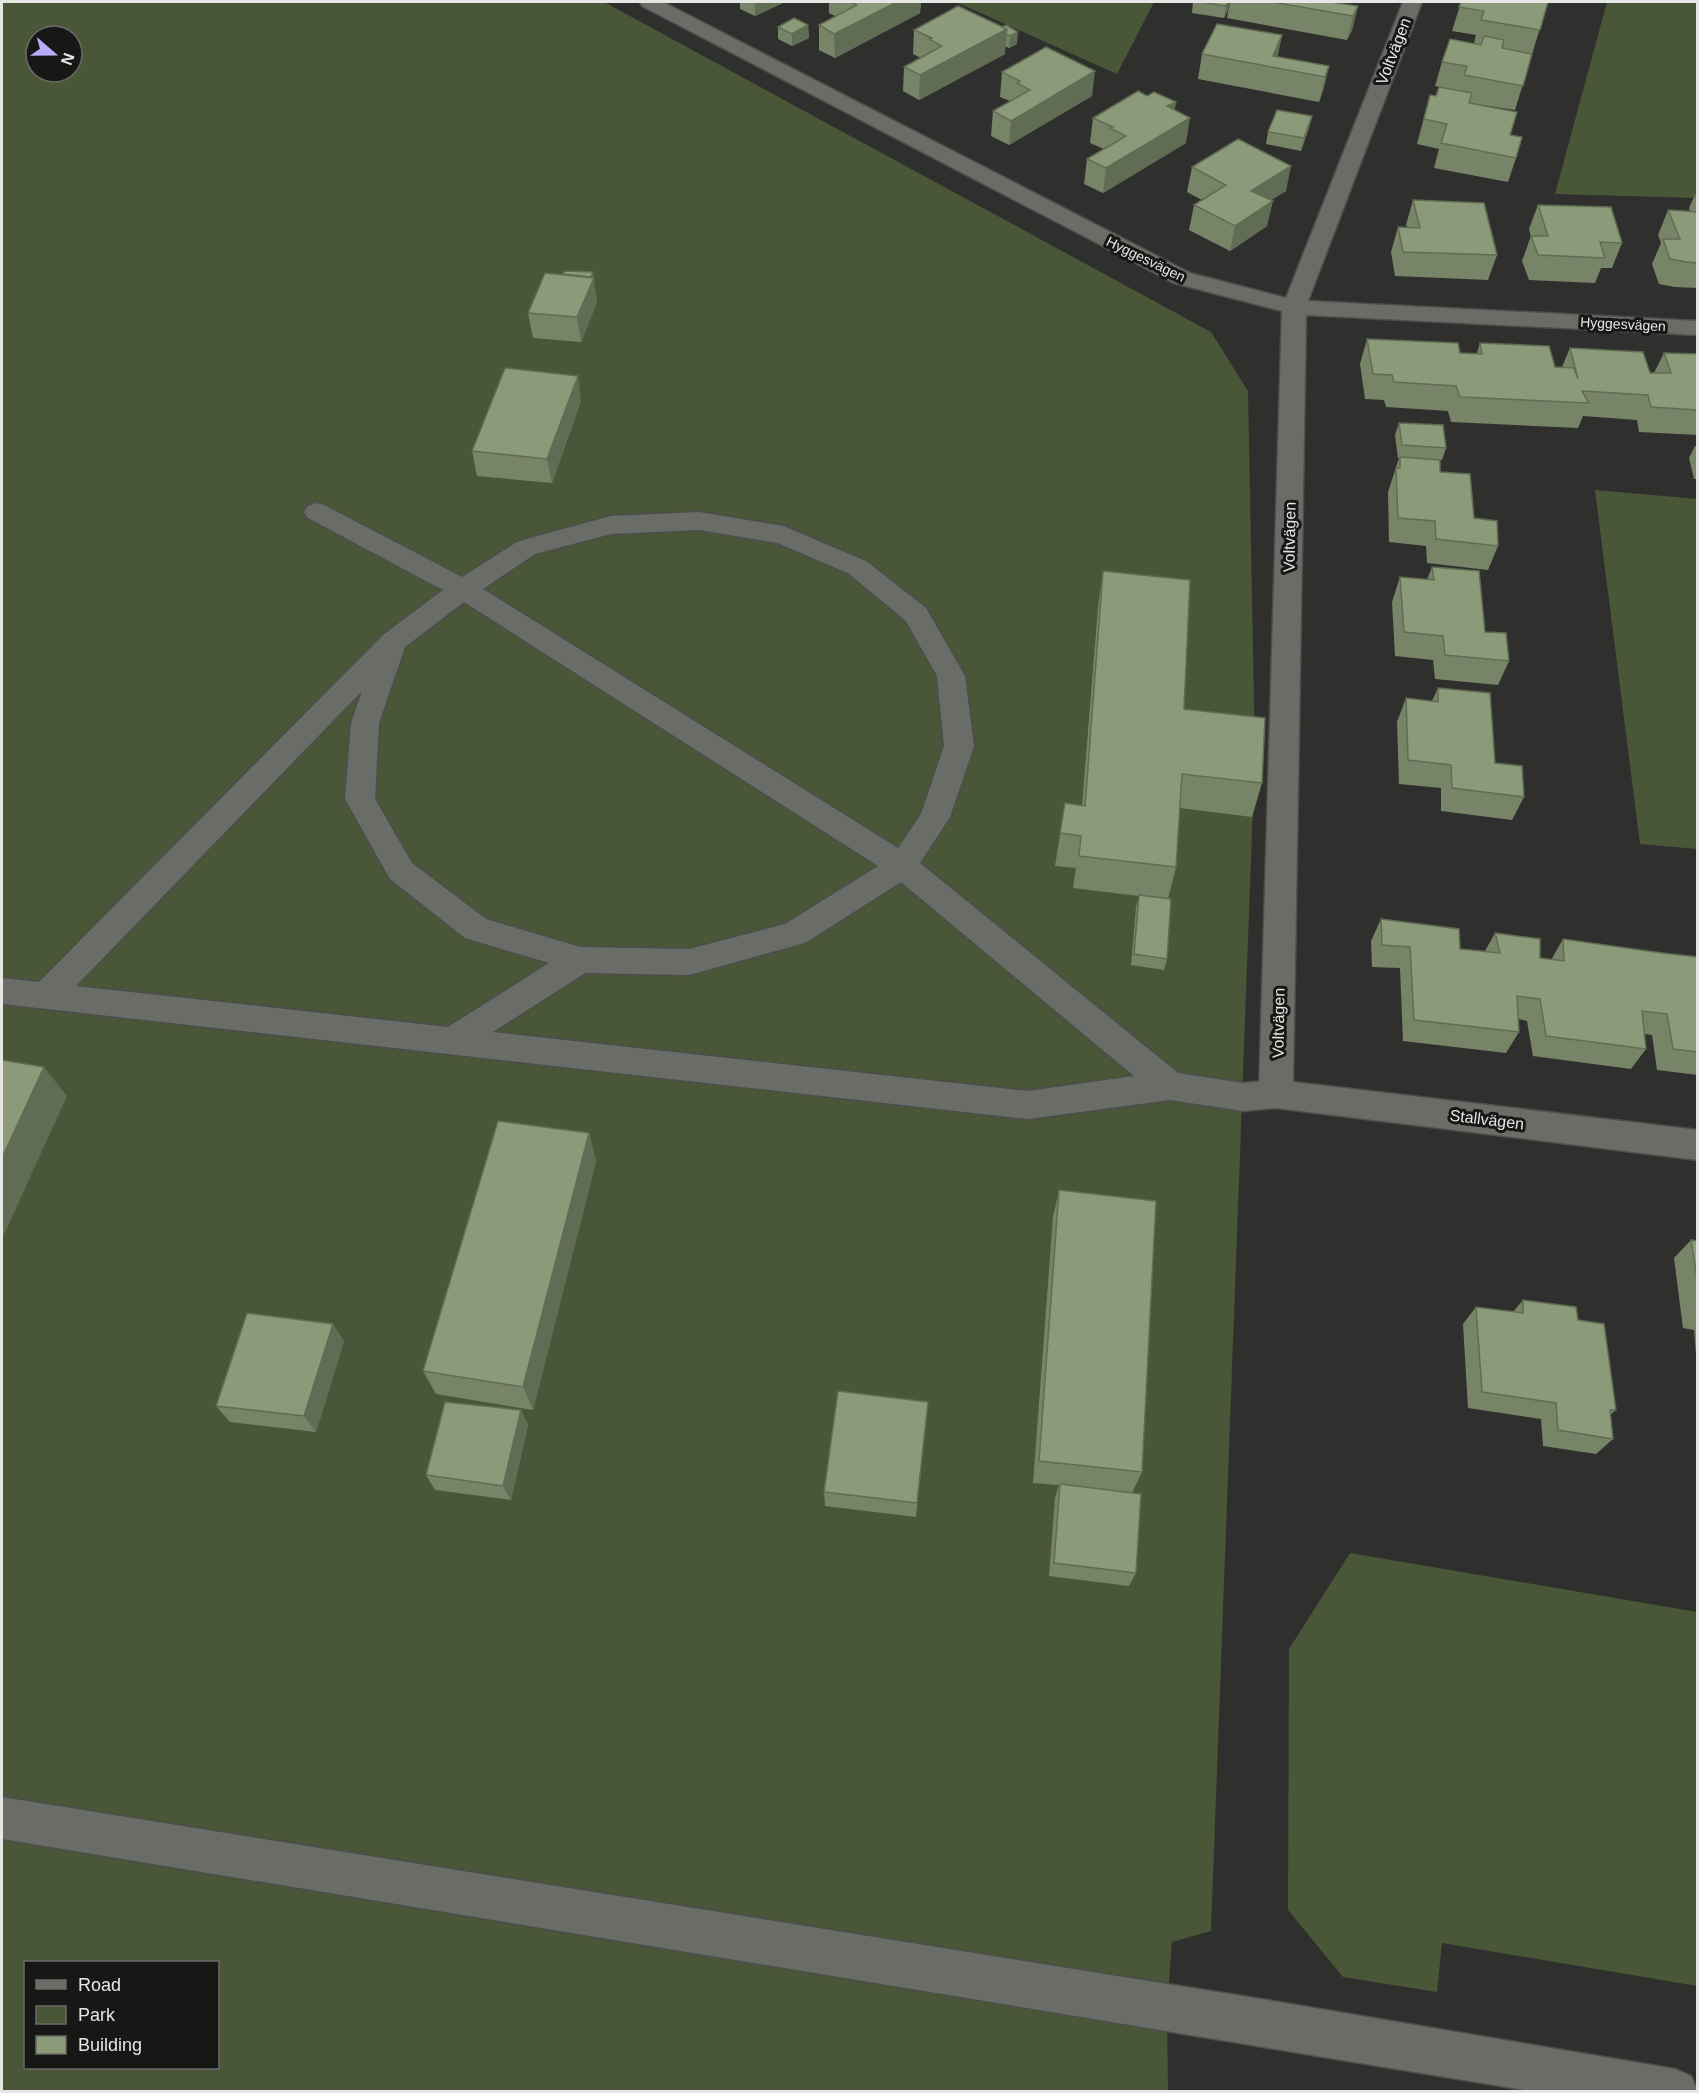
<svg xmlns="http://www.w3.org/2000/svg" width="1699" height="2093" font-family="Helvetica,sans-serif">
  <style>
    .green { fill: #495638; fill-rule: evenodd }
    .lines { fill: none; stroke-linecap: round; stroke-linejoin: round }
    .lane-casing { stroke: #4d4e4b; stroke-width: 3 }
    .street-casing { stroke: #4d4e4b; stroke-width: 3 }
    .lane { fill: #6a6c68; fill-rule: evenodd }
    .street { fill: #6a6c68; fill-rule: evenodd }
    .wall { fill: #788467 }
    .shaded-wall { fill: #616c54 }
    .building { fill: #8b9a78; stroke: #616c54; stroke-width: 1.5 }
    .labels { text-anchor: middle; stroke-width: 6; stroke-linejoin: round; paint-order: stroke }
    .far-street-label { font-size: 14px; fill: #e6e7e5; stroke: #171816 }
    .street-label { font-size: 16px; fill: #e6e7e5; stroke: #171816 }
  </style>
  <rect width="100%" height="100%" fill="#2f302d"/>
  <g class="green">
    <path d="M2,2H604L1211,332L1248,391L1255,752L1211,1931L1172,1942L1167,2007L1168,2091L2,2092ZM36,36H72V72H36ZM26,1962H218V2068H26Z"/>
    <polygon points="956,2 1154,2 1117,74"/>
    <polygon points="1607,2 1697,2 1697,198 1555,194"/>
    <polygon points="1595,490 1697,499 1697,849 1640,844"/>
    <polygon points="1350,1553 1697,1612 1697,1986 1442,1943 1437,1992 1343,1977 1288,1910 1289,1649"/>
  </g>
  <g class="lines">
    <defs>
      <g id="lane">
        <path d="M317,503L326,506L462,577L517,542L526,539L611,516L699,512L783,526L866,561L926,608L965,676L974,746L950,817L920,863L1178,1073L1243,1083L1276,1080L1288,1084L1293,1094L1288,1104L1276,1108L1243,1111L1170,1100L1028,1119L2,1004V978L39,982L383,635L443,590L308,518L304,512L308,506ZM699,530L777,543L848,573L906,621L937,676L944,746L921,814L898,848L483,589L535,554L611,534ZM464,602L878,866L785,924L689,949L580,947L486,919L412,863L375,799L379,723L405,647ZM362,691L351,723L345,799L390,879L465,938L549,963L448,1027L76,986ZM901,882L1134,1076L1028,1091L493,1032L585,973L689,975L805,943Z"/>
        <polygon points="2,1797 1261,1999 1675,2069 1691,2076 1698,2092 1536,2092 2,1839"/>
      </g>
      <polygon id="street" points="640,2 663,2 1190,273 1286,298 1403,2 1422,2 1308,301 1698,321 1698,335 1306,315 1293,1082 1698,1130 1698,1160 1276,1108 1264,1104 1259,1094 1282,311 1174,283 642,6"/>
    </defs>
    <use href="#lane" class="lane-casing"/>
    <use href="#street" class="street-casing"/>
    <use href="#lane" class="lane"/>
    <use href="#street" class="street"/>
  </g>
  <g class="wall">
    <polygon points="740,2 785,2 755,16 740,9"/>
    <polygon points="829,2 921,2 920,13 835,58 819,50 819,25 835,16 829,13"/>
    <polygon points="1193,2 1229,2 1228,10 1224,18 1192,13"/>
    <polygon points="1230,2 1331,2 1358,6 1352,30 1347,40 1227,18"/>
    <polygon points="1461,2 1548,2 1515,110 1469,103 1510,135 1516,158 1508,182 1434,168 1439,149 1417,144 1430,95 1436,96 1459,91 1435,86 1442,62 1474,43 1476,35 1452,31"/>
    <polygon points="808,25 809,38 792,46 778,39 778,27"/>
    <polygon points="1006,25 1017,44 1009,48 1005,46 1005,54 919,100 903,91 904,67 921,58 913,54 914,30 1002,27"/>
    <polygon points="1282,35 1277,57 1329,66 1323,91 1319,102 1198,79 1202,54"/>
    <polygon points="1002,72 1092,96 1009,145 991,136 993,111 1010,101 1000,97"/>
    <polygon points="1147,96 1176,102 1174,110 1186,143 1103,193 1084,184 1087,159 1104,149 1090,143 1093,118"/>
    <polygon points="1312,116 1309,128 1301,151 1266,144 1268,132"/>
    <polygon points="1192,167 1286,191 1270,200 1267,226 1230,251 1189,230 1194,205 1202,200 1187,192"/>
    <polygon points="1695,195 1698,195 1698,288 1675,287 1659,284 1652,264 1661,243 1658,235 1668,210 1690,211 1689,208"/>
    <polygon points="1413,200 1497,255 1488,280 1395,276 1391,252 1398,227 1407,227 1406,225"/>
    <polygon points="1538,205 1622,243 1612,268 1601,268 1595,283 1529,280 1522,261 1531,236 1529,229"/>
    <polygon points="593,277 597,302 581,342 533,338 528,313"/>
    <polygon points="1367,339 1460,353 1477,353 1480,343 1555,367 1562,367 1570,348 1650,373 1654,373 1664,353 1698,354 1698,435 1639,432 1637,420 1583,416 1578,428 1451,422 1448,411 1386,407 1384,400 1365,399 1360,364"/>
    <polygon points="581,401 552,483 477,476 472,451"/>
    <polygon points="1399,423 1446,448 1442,460 1440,460 1440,472 1474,518 1498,546 1488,570 1427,563 1426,546 1389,542 1388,492 1399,458 1398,458 1395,435"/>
    <polygon points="1695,446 1698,446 1698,479 1694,479 1689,458"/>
    <polygon points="1432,567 1509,661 1498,685 1435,679 1433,660 1395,656 1392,602 1400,577 1427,580"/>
    <polygon points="1103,571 1184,709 1262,783 1252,817 1180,808 1176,867 1168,899 1167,959 1164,970 1131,965 1136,907 1139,896 1073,888 1076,868 1055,866 1065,803 1082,806 1098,607"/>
    <polygon points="1438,688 1495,763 1524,797 1512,820 1441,811 1441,788 1399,784 1397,722 1406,698 1432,701"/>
    <polygon points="1381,919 1460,949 1485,951 1495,933 1540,958 1551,960 1563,939 1662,953 1698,957 1698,1075 1657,1070 1652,1035 1644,1034 1646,1049 1631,1069 1533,1056 1527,1021 1518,1019 1519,1032 1506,1053 1403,1041 1400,968 1372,967 1371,941"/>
    <polygon points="589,1133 596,1161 533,1410 436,1394 423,1371"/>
    <polygon points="1059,1190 1142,1472 1132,1493 1136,1573 1129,1586 1049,1576 1055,1498 1059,1485 1033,1483 1053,1217"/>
    <polygon points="1691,1240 1698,1241 1698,1355 1696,1355 1694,1330 1683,1328 1674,1258"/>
    <polygon points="1523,1300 1578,1320 1616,1410 1610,1415 1613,1439 1596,1454 1543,1446 1541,1419 1468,1408 1463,1324 1476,1307 1513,1312"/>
    <polygon points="344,1341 316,1432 230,1422 216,1406"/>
    <polygon points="928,1402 916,1517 825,1506 824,1492"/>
    <polygon points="521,1410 528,1425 511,1500 435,1490 426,1475"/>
  </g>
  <g class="shaded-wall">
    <polygon points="755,2 785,2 755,16"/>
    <polygon points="897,2 921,2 920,13 835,58 834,34"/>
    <polygon points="1228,2 1229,2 1228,10 1224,18 1226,6"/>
    <polygon points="1358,6 1352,30 1347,40 1353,16"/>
    <polygon points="808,25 809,38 792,46 792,34"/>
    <polygon points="1007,29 1005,54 919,100 920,75"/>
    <polygon points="1018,32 1017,44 1009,48 1010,36"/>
    <polygon points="1282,35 1277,60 1273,56"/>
    <polygon points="1329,66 1323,91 1319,102 1325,77"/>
    <polygon points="1095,71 1092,96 1009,145 1011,121"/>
    <polygon points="1176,102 1172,126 1167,106"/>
    <polygon points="1312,116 1309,128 1301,151 1304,138"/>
    <polygon points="1190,118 1186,143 1103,193 1106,168"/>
    <polygon points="1291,166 1286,191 1246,216 1251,191"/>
    <polygon points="1273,201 1267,226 1230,251 1235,226"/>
    <polygon points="593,272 597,302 581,342 577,317"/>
    <polygon points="578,376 581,401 552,483 547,459"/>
    <polygon points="44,1067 67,1096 2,1239 2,1158"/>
    <polygon points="589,1133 596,1161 533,1410 523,1387"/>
    <polygon points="333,1324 344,1341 316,1432 304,1416"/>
    <polygon points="521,1410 528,1425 511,1500 503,1486"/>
  </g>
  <g class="building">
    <polygon points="851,2 897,2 834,34 819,25 857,5"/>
    <polygon points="1201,2 1228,2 1226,6"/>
    <polygon points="1272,2 1331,2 1358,6 1353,16"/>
    <polygon points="1461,2 1548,2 1540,30 1481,20 1484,11 1459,7"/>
    <polygon points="958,6 1007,29 920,75 904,67 942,46 929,39 932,38 914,30"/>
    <polygon points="794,18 808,25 792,34 778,27"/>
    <polygon points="1217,24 1282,35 1273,56 1329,66 1325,77 1202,54"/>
    <polygon points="1006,25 1018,32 1010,36 1006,34 1007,29 1002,27"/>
    <polygon points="1484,36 1504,40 1502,48 1532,54 1523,86 1464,75 1467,66 1442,62 1450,39 1481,45"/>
    <polygon points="1046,47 1095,71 1011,121 993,111 1030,90 1017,83 1020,81 1002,72"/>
    <polygon points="1439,87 1472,93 1469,103 1517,112 1510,135 1522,137 1516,158 1441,143 1447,124 1424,119 1430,95 1436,96"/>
    <polygon points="1138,91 1147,96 1154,92 1176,102 1167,106 1190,118 1106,168 1087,159 1126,136 1110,128 1113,127 1093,118"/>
    <polygon points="1277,110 1312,116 1304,138 1268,132"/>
    <polygon points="1238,139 1291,166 1251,191 1273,201 1235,226 1194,205 1226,185 1192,167"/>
    <polygon points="1695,195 1698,195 1698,204"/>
    <polygon points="1413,200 1484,203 1497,255 1403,252 1398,227 1420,228"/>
    <polygon points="1538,205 1611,207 1622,243 1600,242 1605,258 1538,255 1531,236 1548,236"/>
    <polygon points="1668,210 1698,212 1698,263 1686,262 1670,259 1663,239 1680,239"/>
    <polygon points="565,271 593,272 591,277 563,274"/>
    <polygon points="545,273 594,278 577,317 528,313"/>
    <polygon points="1367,339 1458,343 1460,353 1482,354 1480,343 1549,346 1555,367 1574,368 1578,379 1570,348 1643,352 1650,373 1671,373 1664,353 1698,354 1698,410 1651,407 1648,395 1582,391 1589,403 1460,397 1456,386 1394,382 1392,375 1373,374"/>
    <polygon points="505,368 578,376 547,459 472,451"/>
    <polygon points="1399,423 1443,425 1446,448 1402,445"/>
    <polygon points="1400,457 1440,460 1440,472 1470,474 1474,518 1497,521 1498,546 1436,539 1435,521 1398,518 1396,468 1400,468"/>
    <polygon points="1432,567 1479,571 1485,632 1506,633 1509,661 1445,655 1443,636 1404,632 1400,577 1434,580"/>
    <polygon points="1103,571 1190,580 1184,709 1265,718 1262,783 1182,774 1176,867 1079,856 1081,836 1060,833 1065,803 1085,806"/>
    <polygon points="1438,688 1490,693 1495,763 1522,766 1524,797 1452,788 1451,765 1408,760 1406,698 1438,702"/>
    <polygon points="1139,895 1171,899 1167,959 1134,954"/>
    <polygon points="1381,919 1459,929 1460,949 1500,953 1495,933 1540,939 1540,958 1564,961 1563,939 1662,953 1698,957 1698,1052 1673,1049 1667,1014 1642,1011 1646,1049 1546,1036 1540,999 1517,996 1519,1032 1414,1020 1410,947 1382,945"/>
    <polygon points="2,1060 44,1067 2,1158"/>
    <polygon points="498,1121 589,1133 523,1387 423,1371"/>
    <polygon points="1059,1190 1156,1201 1142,1472 1039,1461"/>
    <polygon points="1691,1240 1698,1241 1698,1285"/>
    <polygon points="1523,1300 1576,1307 1578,1320 1604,1324 1616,1410 1610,1410 1613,1439 1558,1430 1556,1403 1482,1392 1476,1307 1523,1313"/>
    <polygon points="247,1313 333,1324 304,1416 216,1406"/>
    <polygon points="838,1391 928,1402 917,1503 824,1492"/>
    <polygon points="445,1402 521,1410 503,1486 426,1475"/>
    <polygon points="1060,1484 1141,1494 1136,1573 1054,1563"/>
  </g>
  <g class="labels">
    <g class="far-street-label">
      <text transform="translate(1146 259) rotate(26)" y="5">Hyggesvägen</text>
      <text transform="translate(1623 324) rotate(3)" y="5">Hyggesvägen</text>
    </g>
    <g class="street-label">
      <text transform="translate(1393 51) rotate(-69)" y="6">Voltvägen</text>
      <text transform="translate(1289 537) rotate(-89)" y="6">Voltvägen</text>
      <text transform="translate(1278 1023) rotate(-89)" y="6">Voltvägen</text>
      <text transform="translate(1487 1119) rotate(7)" y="6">Stallvägen</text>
    </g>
  </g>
  <rect width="1699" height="2093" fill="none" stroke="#e6e7e5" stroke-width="6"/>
  <rect x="24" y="1961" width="195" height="108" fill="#171816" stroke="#6a6b69" stroke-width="1.5"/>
  <rect x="36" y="1980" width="30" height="9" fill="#6a6c68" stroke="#6a6b69" stroke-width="1.5"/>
  <text x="78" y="1991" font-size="18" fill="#e6e7e5">Road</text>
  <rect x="36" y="2006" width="30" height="18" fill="#495638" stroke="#6a6b69" stroke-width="1.5"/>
  <text x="78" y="2021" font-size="18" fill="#e6e7e5">Park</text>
  <rect x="36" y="2036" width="30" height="18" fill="#8b9a78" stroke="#6a6b69" stroke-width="1.5"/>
  <text x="78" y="2051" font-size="18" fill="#e6e7e5">Building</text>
  <g transform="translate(54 54) rotate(110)"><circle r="28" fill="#171816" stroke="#6a6b69" stroke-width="1.5"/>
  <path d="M0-4.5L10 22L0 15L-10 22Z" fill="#b8abf7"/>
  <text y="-9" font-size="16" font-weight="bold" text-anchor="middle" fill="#e6e7e5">N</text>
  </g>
</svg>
